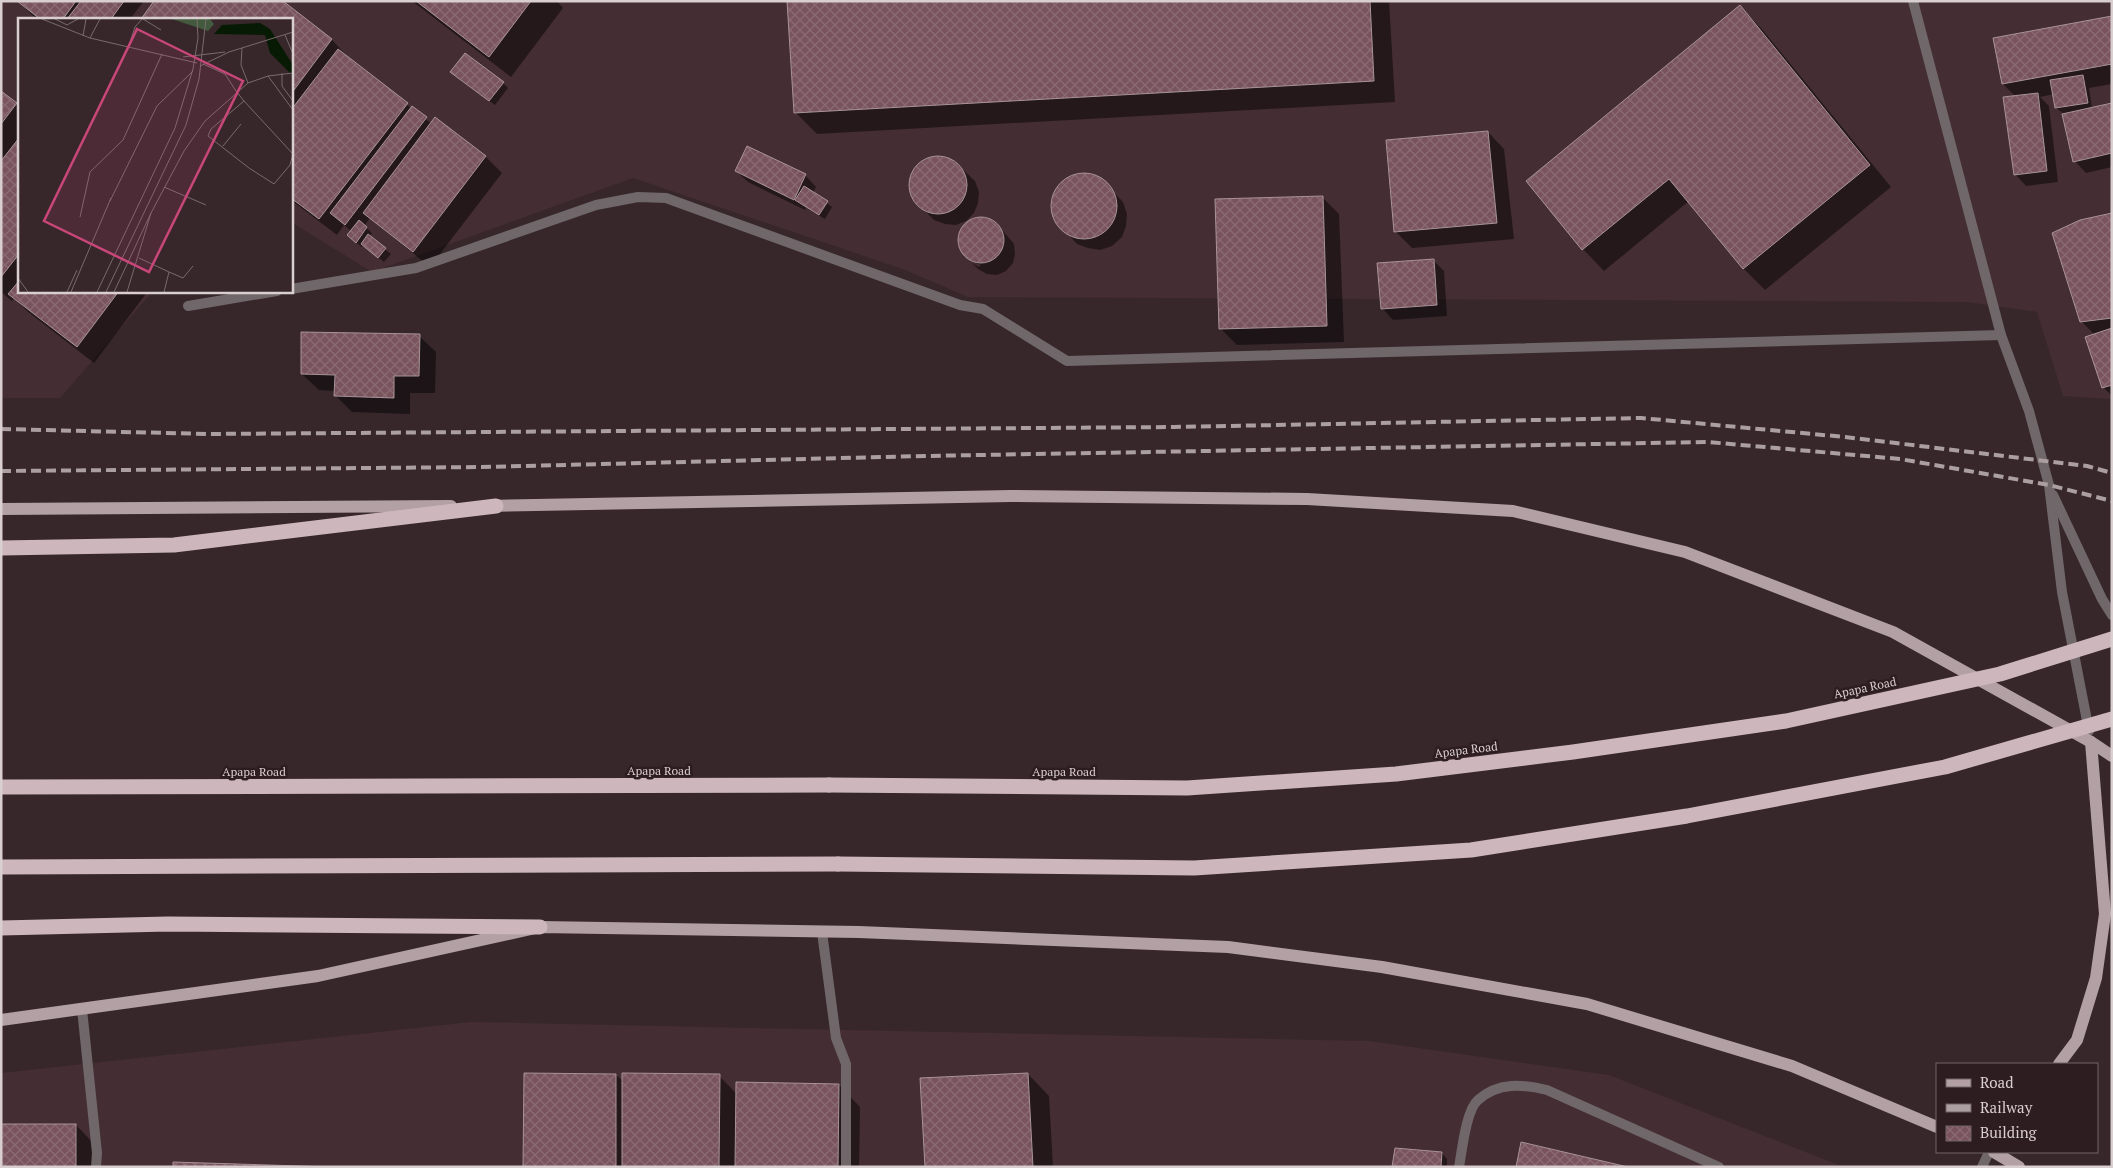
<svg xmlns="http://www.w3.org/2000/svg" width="2113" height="1168" font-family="'PT Serif',serif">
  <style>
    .built { fill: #442d33 }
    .shadow { fill: #0007 }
    .building { fill: url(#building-cross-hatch); stroke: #a89398 }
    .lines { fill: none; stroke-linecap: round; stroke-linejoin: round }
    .lane { stroke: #6f6769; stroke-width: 10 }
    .street { stroke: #6f6769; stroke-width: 10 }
    .primary { stroke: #b2a0a4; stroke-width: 12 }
    .highway { stroke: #cdb7bc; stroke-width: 15 }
    .rail { stroke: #ab9fa1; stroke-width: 4; stroke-dasharray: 10 5; stroke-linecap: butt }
    .highway-bridge { stroke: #cdb7bc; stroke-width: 15 }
    .labels { text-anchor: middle; stroke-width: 5; stroke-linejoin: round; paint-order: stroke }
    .street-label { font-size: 12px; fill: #d9ced0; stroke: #2d1d21 }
    .inset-road { fill: none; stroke: #786a6d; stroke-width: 1 }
    .view { fill: #c84678; fill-opacity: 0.15; stroke: #c84678; stroke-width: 2.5 }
    .inset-edge { fill: none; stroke: #d9ced0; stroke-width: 2.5 }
  </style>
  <defs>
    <pattern id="building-cross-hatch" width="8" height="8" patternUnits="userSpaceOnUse" patternTransform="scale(1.25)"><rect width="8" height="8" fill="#79545d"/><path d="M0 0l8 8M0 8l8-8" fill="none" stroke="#8b6b73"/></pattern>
  </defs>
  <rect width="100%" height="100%" fill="#37272b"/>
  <g class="built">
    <path d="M1 1H2112V399L2063 396 2037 312 1966 302 968 297 903 269 633 178 372 272 291 222V19H19V291H153L60 398H1Z"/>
    <path d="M471 1022 1369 1041 1609 1075 1844 1167H1V1073Z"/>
  </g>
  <g class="shadow">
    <path d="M18 1H144L130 19H36Z"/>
    <path d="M281 1 332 40 353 62 411 108 432 124 485 156 502 173 430 267 370 218 364 226 372 233 369 237 391 254 384 262 363 245 362 247 354 241 351 231 344 225 337 235 291 200V19Z"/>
    <path d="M412 1H557L563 8 511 77Z"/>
    <path d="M788 1H1389L1395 102 817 134 795 112Z"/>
    <path d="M1740 7 1761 28 1891 187 1765 290 1744 269 1689 201 1604 271 1583 249 1528 181Z"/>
    <path d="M2112 18V84L2089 88 2092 108 2112 104V167L2086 173 2075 161 2063 113 2056 108 2054 94 2040 97 2049 106 2058 182 2026 186 2015 174 2016 97 2003 84Z"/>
    <path d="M457 77 503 83 508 88 495 105Z"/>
    <path d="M1 93 19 107V291H148L94 363 27 311 14 298 12 301 1 292Z"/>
    <path d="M1488 132 1504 149 1514 239 1412 248 1396 232Z"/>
    <path d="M934 156 945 157 955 162 975 181 979 192 978 203 974 213 966 221 956 225 945 224 934 220 914 200 911 190V178L915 168 923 160Z"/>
    <path d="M736 171 805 175 816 187 813 193 832 207 825 219 806 208 805 210 748 182Z"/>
    <path d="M1080 175H1092L1103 181 1123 202 1127 214 1126 226 1122 237 1112 246 1100 250 1088 248 1077 244 1057 222 1052 210 1053 198 1058 187 1068 178Z"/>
    <path d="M1323 198 1339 214 1344 342 1237 345 1220 328Z"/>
    <path d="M2112 214V396L2103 387 2095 335 2082 322 2054 233Z"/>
    <path d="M978 218H988L997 224 1014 244 1015 254 1013 263 1006 271 997 275 987 274 978 269 972 263 979 267 981 265 970 261 960 248 959 239 962 229 968 222Z"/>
    <path d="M1433 260 1444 271 1447 316 1393 320 1382 308Z"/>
    <path d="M419 336 436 352 435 393H410V414L352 412 336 396V391L319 390 302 374Z"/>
    <path d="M1028 1074 1049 1096 1053 1167H926Z"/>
    <path d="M616 1075 624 1082 719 1076 737 1094 839 1085 860 1107 859 1167H525Z"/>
    <path d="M76 1125 97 1147V1167H1Z"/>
    <path d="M1396 1150 1442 1153 1447 1159V1167H1393Z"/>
  </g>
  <g class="building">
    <path d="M17 1H76L63 19H40Z"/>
    <path d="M81 1H124L111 19H67Z"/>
    <path d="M154 1H283L332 39 291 94V19H141Z"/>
    <path d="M416 1H531L489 57Z"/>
    <path d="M787 1H1370L1374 81 794 113Z"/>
    <path d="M1740 5 1870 165 1743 269 1669 179 1582 250 1526 181Z"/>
    <path d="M2112 16V64L2002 84 1993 38Z"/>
    <path d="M338 49 408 103 319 219 291 198V110Z"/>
    <path d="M465 53 504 82 489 101 450 72Z"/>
    <path d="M2083 75 2088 103 2055 108 2050 80Z"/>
    <path d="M1 91 17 103 1 124Z"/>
    <path d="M2038 93 2047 171 2014 175 2003 97Z"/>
    <path d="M2112 103V153L2073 162 2062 114Z"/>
    <path d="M412 106 427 117 345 225 330 213Z"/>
    <path d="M435 117 486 156 413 252 363 213Z"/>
    <path d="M1488 131 1497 223 1394 232 1386 140Z"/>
    <path d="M19 138V254L1 277V161Z"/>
    <path d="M747 146 806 174 794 200 735 171Z"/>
    <circle cx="938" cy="185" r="29"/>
    <circle cx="1084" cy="206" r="33"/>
    <path d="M804 186 828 201 819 215 795 200Z"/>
    <path d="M1323 196 1327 326 1219 329 1215 199Z"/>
    <path d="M2112 213V318L2080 322 2052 233 2080 220Z"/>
    <circle cx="981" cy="240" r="23"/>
    <path d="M359 220 367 227 356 243 347 235Z"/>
    <path d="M368 234 386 248 378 258 361 244Z"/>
    <path d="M1434 259 1437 305 1381 309 1377 263Z"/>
    <path d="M19 281V291H119L77 347 8 294Z"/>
    <path d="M2112 328V385L2102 388 2085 337Z"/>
    <path d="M301 332 420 334 419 376H394V398L334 396 335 375 301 374Z"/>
    <path d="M524 1073 616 1074V1167H523Z"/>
    <path d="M622 1073 720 1074 719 1167H622Z"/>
    <path d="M1028 1073 1033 1167H925L920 1078Z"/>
    <path d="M736 1082 839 1084 838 1167H735Z"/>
    <rect x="1" y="1124" width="75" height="43"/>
    <path d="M1521 1142 1628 1167H1516Z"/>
    <path d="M1395 1148 1442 1152 1441 1167H1392Z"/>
    <path d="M173 1162 332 1167H173Z"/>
  </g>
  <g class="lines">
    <g class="lane">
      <path d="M291 289 416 268 596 205 638 197 666 198 960 305 983 309 1067 361 2001 335"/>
      <path d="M188 306 277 291"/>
      <path d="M822 932 836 1038 846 1064V1167"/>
      <path d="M82 1009 97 1153 96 1167"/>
      <path d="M1459 1167C1462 1151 1466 1110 1478 1100 1498 1082 1523 1084 1547 1090L1719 1167"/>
      <path d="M1982 1167 1989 1152"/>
    </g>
    <g class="street">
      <path d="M1913 1 2001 335 2029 411 2049 485 2062 592 2089 731"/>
      <path d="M2053 495 2102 599 2112 615"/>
    </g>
    <g class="primary">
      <path d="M486 506 1011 496 1307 499 1513 511 1685 552 1893 632 2091 742 2112 756"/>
      <path d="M1 509 451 506"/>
      <path d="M1 1020 318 976 540 927 859 932 1228 947 1382 967 1587 1004 1792 1066 1937 1127"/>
      <path d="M2059 1064 2077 1040 2096 978 2105 914 2091 742"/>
      <path d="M1994 1152 2019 1167"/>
    </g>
    <g class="highway">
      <path d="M1 548 174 545 496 506"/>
      <path d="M1 787 829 785"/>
      <path d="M1 867 838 864"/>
      <path d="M1 928 168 924 540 927"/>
    </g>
    <g class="rail">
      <path d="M1 429 208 434 1174 427 1641 418 1845 437 2087 466 2112 473"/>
      <path d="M1 471 481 467 924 456 1708 442 1900 459 2049 485 2112 501"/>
    </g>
    <g class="highway-bridge">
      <path d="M829 785 1187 788 1396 774 1573 752 1786 721 2000 674 2112 639"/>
      <path d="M838 864 1194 868 1471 850 1687 816 1945 767 2112 719"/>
    </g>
  </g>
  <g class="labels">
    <g class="street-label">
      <text transform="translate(1865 688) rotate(-12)" y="4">Apapa Road</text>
      <text transform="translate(1466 750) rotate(-7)" y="4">Apapa Road</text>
      <text x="659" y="775">Apapa Road</text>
      <text x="254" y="776">Apapa Road</text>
      <text x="1064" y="776">Apapa Road</text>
    </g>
  </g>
  <g transform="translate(18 18)">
    <rect width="275" height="275" fill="#37272b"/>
    <path d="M154 1H192L196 6 190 13Z" fill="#445a3f"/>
    <path d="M242 5 252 11 275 47V58L252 35 247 17 196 16 204 7Z" fill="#071a04"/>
    <path class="inset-road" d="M24 1 72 20 179 45M37 1 49 7 60 1M125 1 143 12M267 17 275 36M65 18 68 1M72 20 82 1M110 30 117 9 124 1M224 30 223 47 230 65M165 39 207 34M185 46 207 56 218 73M182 48 211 34 275 14M264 55V68L275 83M250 58 275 92M218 73 226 83 193 111 190 118 231 150 256 166 272 147 275 136 226 83M205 128 223 106M146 169 188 187M92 183 139 88 175 53M62 199 72 154 105 122 144 36M121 240 151 254 146 274M151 254 165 260 175 248M0 260 10 274M49 274 59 252M53 274 93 180M79 274 157 110 175 51 180 20 179 1M88 274 168 107 181 61 188 1M96 274 133 195M109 274 133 195 166 133 187 103 230 65 250 58 275 55"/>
    <path class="view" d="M119 11 225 63 131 254 26 203Z"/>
    <rect width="275" height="275" class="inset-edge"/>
  </g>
  <rect width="2113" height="1168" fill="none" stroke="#d9ced0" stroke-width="5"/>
  <rect x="1936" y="1063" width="162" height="90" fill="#2d1d21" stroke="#726467"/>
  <rect x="1946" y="1079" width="25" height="8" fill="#b2a0a4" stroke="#726467"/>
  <text x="1980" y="1088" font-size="15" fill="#d9ced0">Road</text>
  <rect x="1946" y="1104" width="25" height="8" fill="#ab9fa1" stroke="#726467"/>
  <text x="1980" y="1113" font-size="15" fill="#d9ced0">Railway</text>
  <rect x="1946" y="1126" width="25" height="15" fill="url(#building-cross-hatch)" stroke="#726467"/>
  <text x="1980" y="1138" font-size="15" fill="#d9ced0">Building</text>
</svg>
